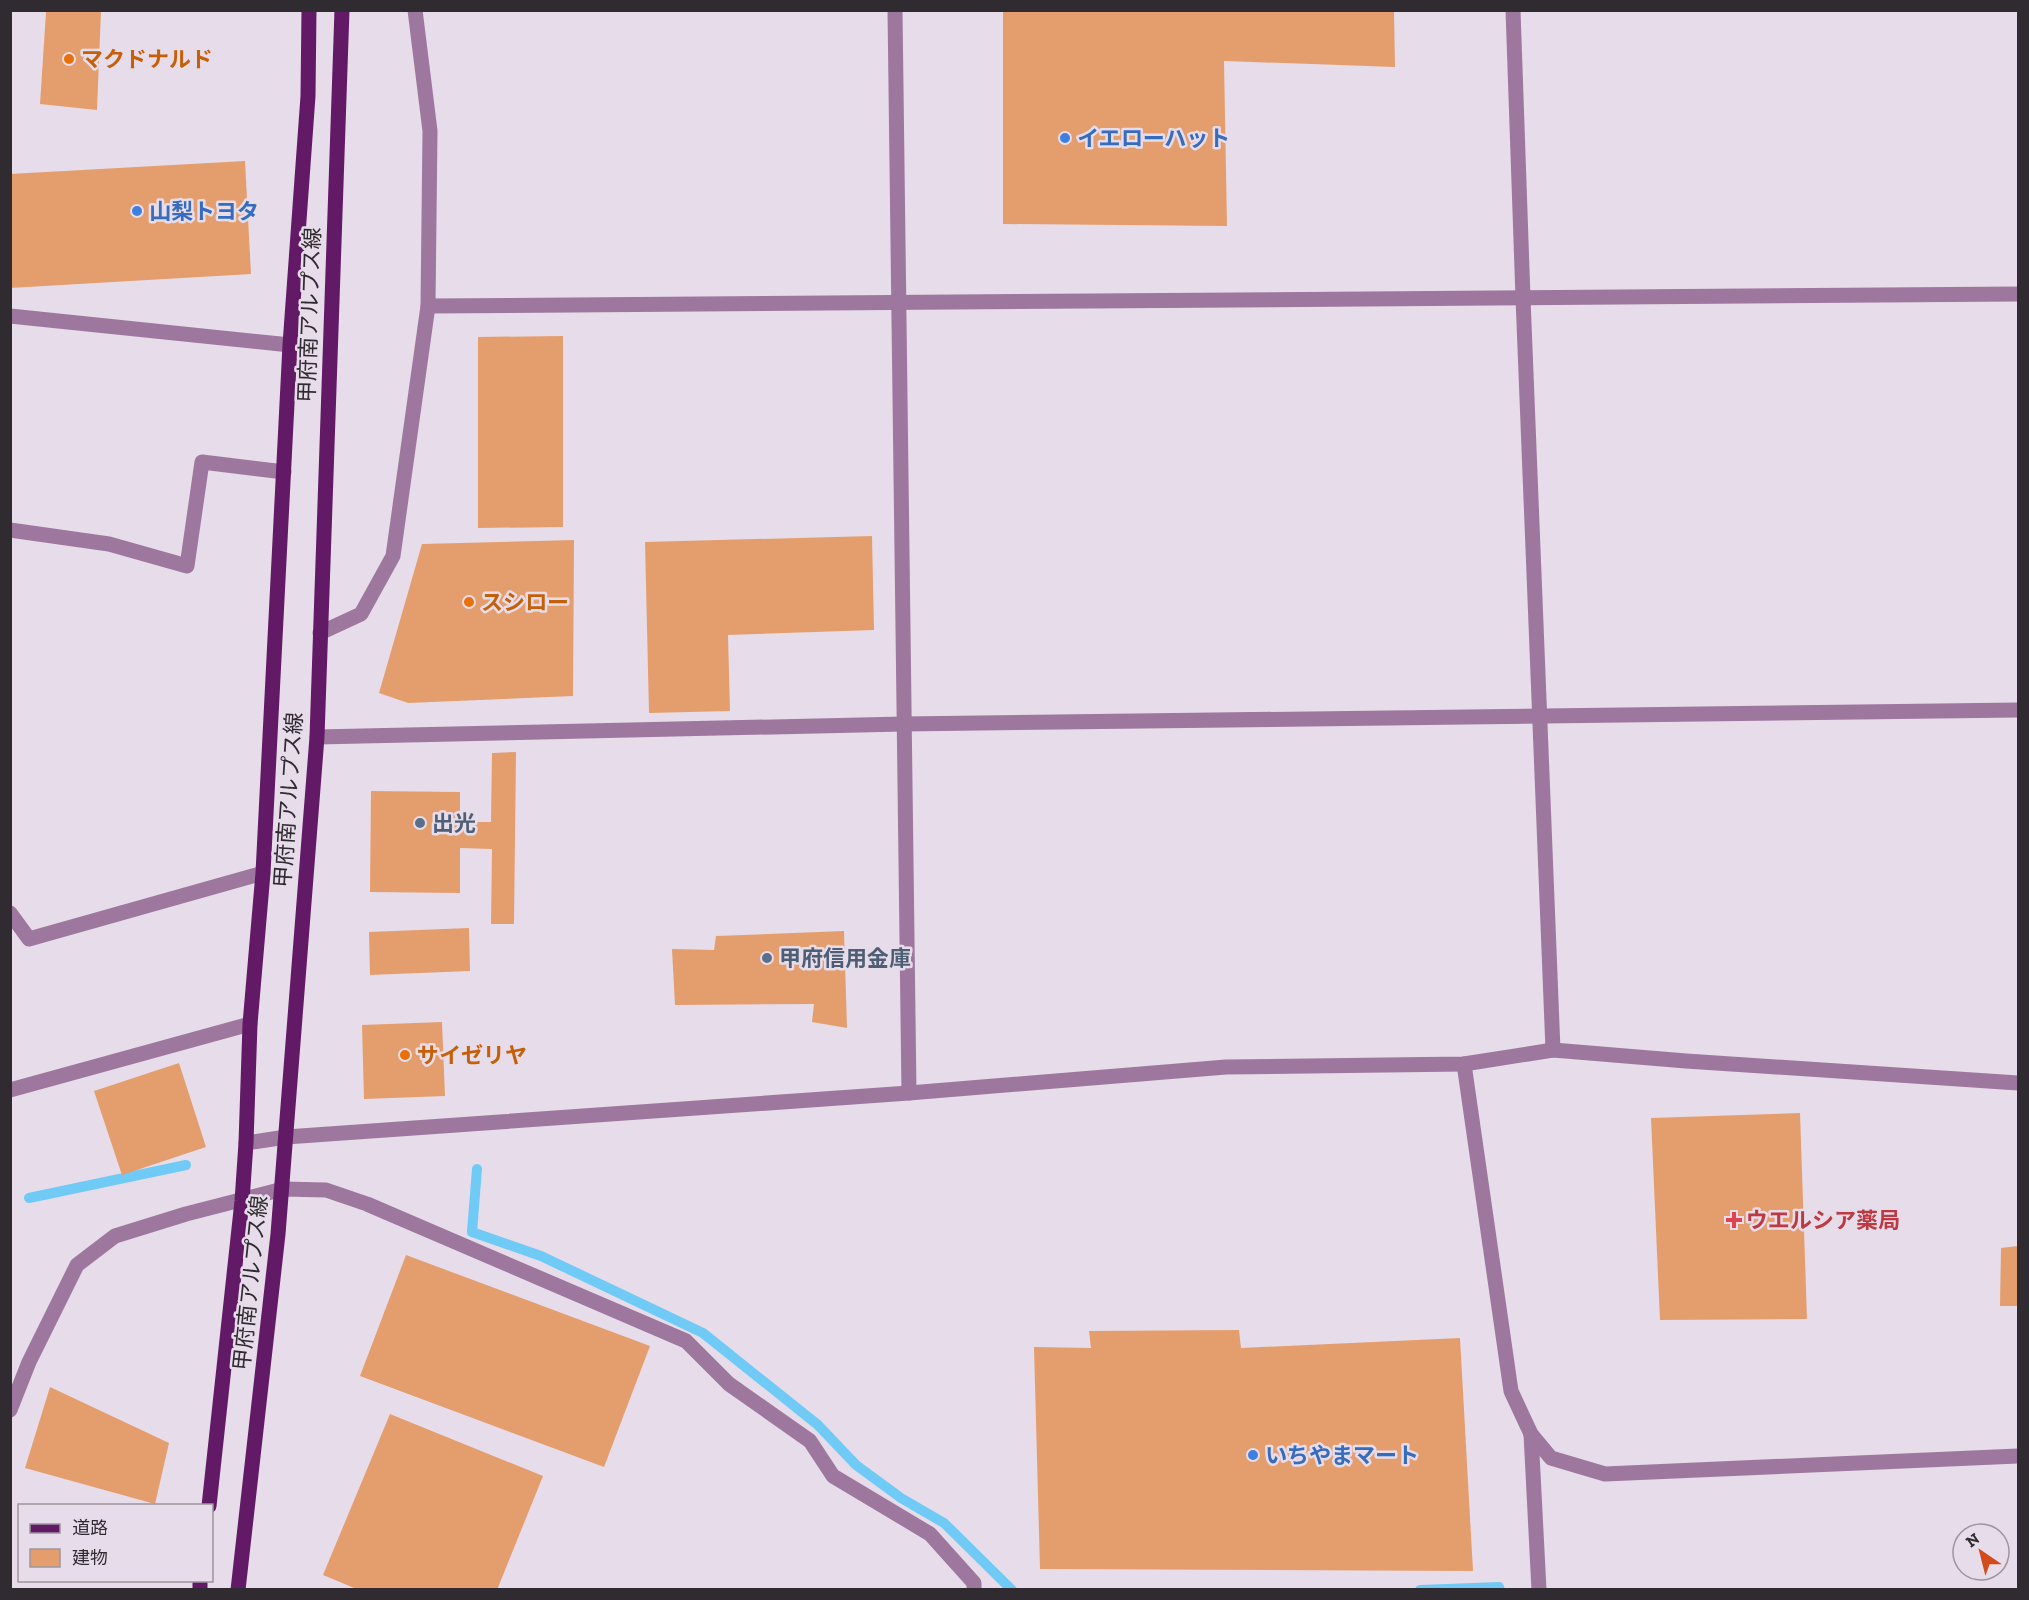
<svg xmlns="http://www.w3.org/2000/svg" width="2029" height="1600" font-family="'Zilla Slab','Noto Sans JP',serif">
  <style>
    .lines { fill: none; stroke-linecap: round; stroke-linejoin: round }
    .stream { stroke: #6fcbf5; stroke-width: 10 }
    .building { fill: #e49e6d }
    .minor { stroke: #9e779f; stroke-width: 15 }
    .major { stroke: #621966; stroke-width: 15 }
    .food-dot { fill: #e8710a; stroke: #e7dce9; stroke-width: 2 }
    .shop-dot { fill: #3f7fe0; stroke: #e7dce9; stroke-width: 2 }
    .service-dot { fill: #5c6f8a; stroke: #e7dce9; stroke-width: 2 }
    .health-dot { fill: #e0444e; stroke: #e7dce9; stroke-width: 2 }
    .labels { text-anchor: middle; stroke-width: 5; stroke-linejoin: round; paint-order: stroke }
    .food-label { font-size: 22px; font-weight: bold; fill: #c56008; stroke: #e7dce9; text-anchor: start }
    .shop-label { font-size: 22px; font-weight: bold; fill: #366cbe; stroke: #e7dce9; text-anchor: start }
    .street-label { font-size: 22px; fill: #302b31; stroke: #e7dce9 }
    .service-label { font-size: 22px; font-weight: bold; fill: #4e5e75; stroke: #e7dce9; text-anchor: start }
    .health-label { font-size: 22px; font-weight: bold; fill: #be3a42; stroke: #e7dce9; text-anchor: start }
  </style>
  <rect width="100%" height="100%" fill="#e7dce9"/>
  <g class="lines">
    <g class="stream">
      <path d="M477 1169 472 1232 541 1256 703 1333 818 1425 856 1465 901 1498 944 1523 1012 1590"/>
      <path d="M29 1198 186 1165"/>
      <path d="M1420 1590 1499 1587 1500 1590"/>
    </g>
  </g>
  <g class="building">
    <path d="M1003 10H1394L1395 67 1224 61 1227 226 1003 224Z"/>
    <path d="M101 11 97 110 40 104 46 12Z"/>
    <path d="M245 161 251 274 10 288V174Z"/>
    <path d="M563 336V527L478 528V337Z"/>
    <path d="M872 536 874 630 728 635 730 711 649 713 645 542Z"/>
    <path d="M574 540 573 696 408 703 379 693 422 544Z"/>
    <path d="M516 752 514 924H491L492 849 460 848V893L370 892 371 791 460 792V822H491L492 753Z"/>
    <path d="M469 928 470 971 370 975 369 932Z"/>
    <path d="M844 931 847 1028 812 1022 814 1004 675 1005 672 949 714 950 716 936Z"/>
    <path d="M442 1022 445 1096 364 1099 362 1025Z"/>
    <path d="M179 1063 206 1147 122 1175 94 1091Z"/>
    <path d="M1800 1113 1807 1319 1660 1320 1651 1118Z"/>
    <path d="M2018 1246V1306H2000L2001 1248Z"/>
    <path d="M406 1255 650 1346 604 1467 360 1376Z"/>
    <path d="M1239 1330 1241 1348 1460 1338 1473 1571 1040 1569 1034 1347 1091 1348 1089 1331Z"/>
    <path d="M50 1387 169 1443 155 1504 25 1468Z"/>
    <path d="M390 1414 543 1476 497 1590H359L323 1575Z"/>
  </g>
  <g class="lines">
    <g class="minor">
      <path d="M895 10 909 1093"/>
      <path d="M1513 10 1523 298 1553 1050"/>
      <path d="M428 306 2018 294"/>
      <path d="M10 316 290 345"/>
      <path d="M10 530 109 544 187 566 202 462 284 472"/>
      <path d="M320 633 361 614 393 556 428 306 430 131 415 10"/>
      <path d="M317 737 904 724 2018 710"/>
      <path d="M10 913 29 939 263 873"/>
      <path d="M1464 1064 1511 1391 1531 1434 1551 1458 1605 1474 2018 1456"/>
      <path d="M10 1090 250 1024"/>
      <path d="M246 1143 286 1137 909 1093 1226 1067 1464 1064 1553 1050 1686 1061 2018 1083"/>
      <path d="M10 1410 29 1362 77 1265 115 1236 186 1214 283 1189 326 1190 367 1204 686 1341 729 1384 810 1441 833 1476 930 1534 974 1583V1590"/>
      <path d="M1531 1434 1539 1590"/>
    </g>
    <g class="major">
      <path d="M209 1506 242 1201 246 1143 250 1024 263 873 290 345 308 96 309 10"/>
      <path d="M200 1590V1580"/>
      <path d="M238 1590 278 1234 317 737 342 10"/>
    </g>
  </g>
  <g class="food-dot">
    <circle cx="69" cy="59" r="6"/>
    <circle cx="469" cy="602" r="6"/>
    <circle cx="405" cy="1055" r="6"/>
  </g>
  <g class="shop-dot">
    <circle cx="1065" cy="138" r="6"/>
    <circle cx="137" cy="211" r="6"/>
    <circle cx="1253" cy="1455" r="6"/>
  </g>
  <g class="service-dot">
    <circle cx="420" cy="823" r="6"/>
    <circle cx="767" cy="958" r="6"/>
  </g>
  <path class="health-dot" d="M1731 1211h6v6h6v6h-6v6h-6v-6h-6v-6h6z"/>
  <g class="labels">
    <g class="food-label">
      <text x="81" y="67">マクドナルド</text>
      <text x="481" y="610">スシロー</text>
      <text x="417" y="1063">サイゼリヤ</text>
    </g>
    <g class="shop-label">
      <text x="1077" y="146">イエローハット</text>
      <text x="149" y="219">山梨トヨタ</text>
      <text x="1265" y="1463">いちやまマート</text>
    </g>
    <g class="street-label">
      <text transform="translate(309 315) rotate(-88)" y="8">甲府南アルプス線</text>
      <text transform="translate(288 800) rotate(-86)" y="8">甲府南アルプス線</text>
      <text transform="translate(250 1283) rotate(-84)" y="8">甲府南アルプス線</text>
    </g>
    <g class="service-label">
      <text x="432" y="831">出光</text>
      <text x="779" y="966">甲府信用金庫</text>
    </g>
    <g class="health-label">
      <text x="1746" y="1228">ウエルシア薬局</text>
    </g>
  </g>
  <rect width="2029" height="1600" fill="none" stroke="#302b31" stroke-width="24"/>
  <rect x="18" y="1504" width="195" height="78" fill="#e7dce9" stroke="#9e959f" stroke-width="1.5"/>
  <rect x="30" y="1524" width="30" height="9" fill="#621966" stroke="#9e959f" stroke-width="1.5"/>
  <text x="72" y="1534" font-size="18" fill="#302b31">道路</text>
  <rect x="30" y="1549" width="30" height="18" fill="#e49e6d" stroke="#9e959f" stroke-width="1.5"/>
  <text x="72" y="1564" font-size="18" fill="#302b31">建物</text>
  <g transform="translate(1981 1552) rotate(325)"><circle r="28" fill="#e7dce9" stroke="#9e959f" stroke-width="1.5"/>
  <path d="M0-4.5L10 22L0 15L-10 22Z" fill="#d24b1b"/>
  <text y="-9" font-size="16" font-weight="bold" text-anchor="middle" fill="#302b31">N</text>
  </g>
</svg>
